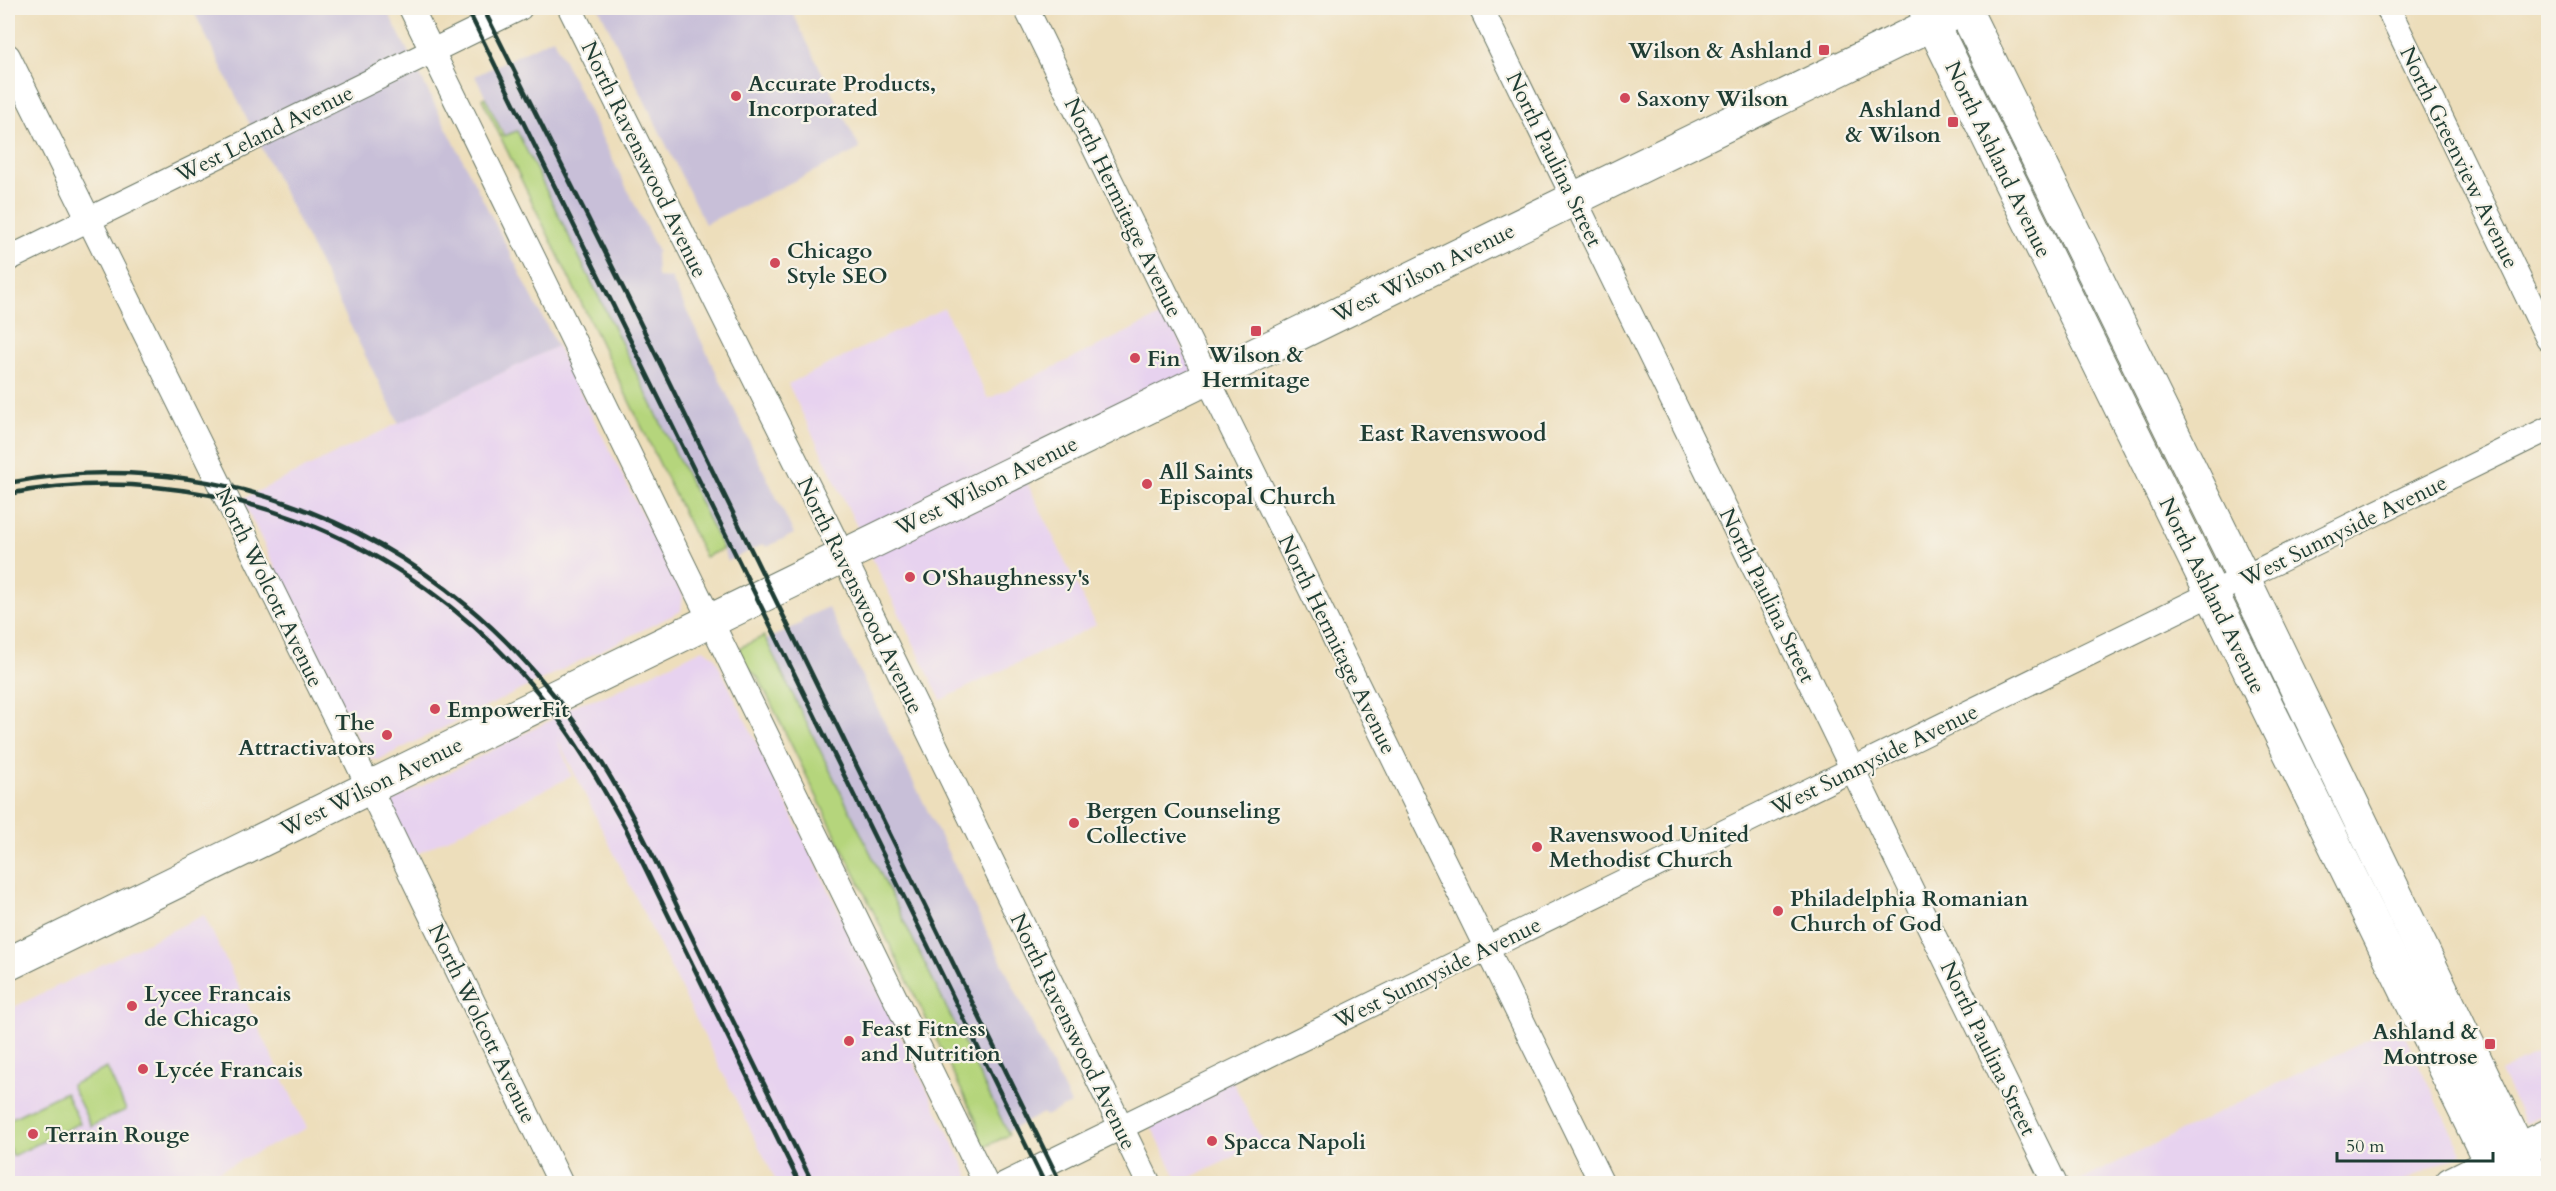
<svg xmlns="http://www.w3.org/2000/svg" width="2556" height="1191" font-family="Cardo,serif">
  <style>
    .built { fill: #e7d2ef }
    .industrial { fill: #c8bfd8 }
    .green { fill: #b5d57c; stroke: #6a8958; stroke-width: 1.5 }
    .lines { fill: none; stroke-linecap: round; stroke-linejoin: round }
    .street-casing { stroke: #677563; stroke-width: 26 }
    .secondary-casing { stroke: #677563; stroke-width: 35 }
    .street { stroke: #fff; stroke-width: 24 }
    .secondary { stroke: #fff; stroke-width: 33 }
    .rail { stroke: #1f3d34; stroke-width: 4.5 }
    .poi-dot { fill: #d1495b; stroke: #f7f3e8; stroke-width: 2 }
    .labels { text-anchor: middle; stroke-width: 4.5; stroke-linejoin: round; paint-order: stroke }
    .poi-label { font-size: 22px; font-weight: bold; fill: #1f3d34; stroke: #f7f3e8; text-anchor: start }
    .street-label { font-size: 22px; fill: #1f3d34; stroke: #f7f3e8 }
    .neighbourhood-label { font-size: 24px; font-weight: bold; fill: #1f3d34; stroke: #f7f3e8 }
  </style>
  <rect width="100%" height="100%" fill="#f7f3e8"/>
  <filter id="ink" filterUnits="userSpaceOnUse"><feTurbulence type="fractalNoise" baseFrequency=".0167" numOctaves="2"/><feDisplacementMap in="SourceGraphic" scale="12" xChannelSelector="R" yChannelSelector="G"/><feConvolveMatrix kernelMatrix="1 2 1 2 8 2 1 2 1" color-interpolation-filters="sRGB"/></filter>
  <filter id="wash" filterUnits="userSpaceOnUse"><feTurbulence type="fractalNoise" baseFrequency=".008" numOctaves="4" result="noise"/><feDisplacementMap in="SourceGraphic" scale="24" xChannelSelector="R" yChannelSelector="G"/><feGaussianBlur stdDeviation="1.35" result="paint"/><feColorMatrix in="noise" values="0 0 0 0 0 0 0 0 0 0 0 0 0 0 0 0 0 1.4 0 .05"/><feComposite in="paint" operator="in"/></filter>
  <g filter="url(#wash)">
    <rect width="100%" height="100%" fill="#eddebb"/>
    <g class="built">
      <path d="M944 308 988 399 1166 313 1198 379 1019 466 1096 625 941 700 788 384Z"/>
      <path d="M557 346 683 595 681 611 386 756 378 760 369 758 365 753 242 499Z"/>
      <path d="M703 649 714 656 963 1163 968 1174 966 1181 963 1184 777 1183 556 736 572 776 411 857 385 805 549 721 576 704 607 695Z"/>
      <path d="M204 915 307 1128 210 1175 214 1183 8 1184V1010Z"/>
      <path d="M2399 1024 2462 1153 2401 1183H2075Z"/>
      <path d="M2548 1049V1113L2525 1124 2500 1072Z"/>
      <path d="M1231 1078 1263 1143 1179 1183 1147 1118Z"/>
    </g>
    <g class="industrial">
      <path d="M192 8H386L557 346 399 423Z"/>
      <path d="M599 8H790L860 149 705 224Z"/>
      <path d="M553 38 658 252 656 253 657 277 671 278 794 534 766 547 764 544 728 561 517 131 505 136 475 76Z"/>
      <path d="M828 607 1071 1104 1045 1116 1043 1113 1007 1132 766 640 802 623 801 620Z"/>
    </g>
    <g class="green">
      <path d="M485 97 504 136 517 131 723 549 705 557 482 99Z"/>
      <path d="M764 636 1009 1135 981 1149 976 1120 759 679 733 651Z"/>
      <path d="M107 1068 126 1110 91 1126 71 1085Z"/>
      <path d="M65 1092 80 1123 13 1156 8 1145V1120Z"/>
    </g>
  </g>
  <g filter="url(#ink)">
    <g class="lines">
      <defs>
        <g id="street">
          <path d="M411 8 986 1184"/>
          <path d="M570 8 843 556 1149 1184"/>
          <path d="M1026 8 1602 1184"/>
          <path d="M1481 8 2055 1184"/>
          <path d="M2388 8 2548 339"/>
          <path d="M8 56 351 750 561 1184"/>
          <path d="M8 259 520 8"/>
          <path d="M1005 1184 2548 429"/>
        </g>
        <g id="secondary">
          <path d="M1925 8 2501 1184"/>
          <path d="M1964 8 2228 546 2535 1184"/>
          <path d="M8 964 1965 8"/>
          <path d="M2451 1184 2548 1136"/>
        </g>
      </defs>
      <use href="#street" class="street-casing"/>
      <use href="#secondary" class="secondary-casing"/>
      <use href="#street" class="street"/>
      <use href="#secondary" class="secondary"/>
      <g class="rail">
        <path d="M467 8 1045 1184"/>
        <path d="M483 8 628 298 1061 1184"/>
        <path d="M8 483C101 465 196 472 286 503 421 549 527 643 602 763 636 818 663 877 691 935 732 1018 773 1101 813 1184"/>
        <path d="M8 494C206 456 406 536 535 689 571 731 599 781 626 829L800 1184"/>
      </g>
    </g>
  </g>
  <g class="poi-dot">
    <rect x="1818" y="44" width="12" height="12" rx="3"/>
    <circle cx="736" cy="96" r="6"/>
    <circle cx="1625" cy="98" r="6"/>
    <rect x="1947" y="116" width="12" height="12" rx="3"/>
    <circle cx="775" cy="263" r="6"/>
    <rect x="1250" y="325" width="12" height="12" rx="3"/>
    <circle cx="1135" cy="358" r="6"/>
    <circle cx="1147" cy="484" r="6"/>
    <circle cx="910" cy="577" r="6"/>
    <circle cx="435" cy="709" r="6"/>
    <circle cx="387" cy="735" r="6"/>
    <circle cx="1074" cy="823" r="6"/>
    <circle cx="1537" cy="847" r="6"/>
    <circle cx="1778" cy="911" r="6"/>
    <circle cx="132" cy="1006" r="6"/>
    <circle cx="849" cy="1041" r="6"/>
    <rect x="2484" y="1038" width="12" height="12" rx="3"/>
    <circle cx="143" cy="1069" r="6"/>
    <circle cx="33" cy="1134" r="6"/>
    <circle cx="1212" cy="1141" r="6"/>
  </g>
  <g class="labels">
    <g class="poi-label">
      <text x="1812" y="58" text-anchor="end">Wilson &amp; Ashland</text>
      <text x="748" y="91">Accurate Products,<tspan x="748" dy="25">Incorporated</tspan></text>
      <text x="1637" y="106">Saxony Wilson</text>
      <text x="1941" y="117" text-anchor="end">Ashland<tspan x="1941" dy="25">&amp; Wilson</tspan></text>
      <text x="787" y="258">Chicago<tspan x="787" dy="25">Style SEO</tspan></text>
      <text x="1256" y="362" text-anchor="middle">Wilson &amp;<tspan x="1256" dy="25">Hermitage</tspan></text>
      <text x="1147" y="366">Fin</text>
      <text x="1159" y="479">All Saints<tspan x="1159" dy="25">Episcopal Church</tspan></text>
      <text x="922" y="585">O'Shaughnessy's</text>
      <text x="447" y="717">EmpowerFit</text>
      <text x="375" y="730" text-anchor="end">The<tspan x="375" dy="25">Attractivators</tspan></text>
      <text x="1086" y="818">Bergen Counseling<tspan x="1086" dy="25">Collective</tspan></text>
      <text x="1549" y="842">Ravenswood United<tspan x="1549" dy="25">Methodist Church</tspan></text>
      <text x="1790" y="906">Philadelphia Romanian<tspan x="1790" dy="25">Church of God</tspan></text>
      <text x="144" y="1001">Lycee Francais<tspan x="144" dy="25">de Chicago</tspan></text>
      <text x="861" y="1036">Feast Fitness<tspan x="861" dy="25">and Nutrition</tspan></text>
      <text x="2478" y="1039" text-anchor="end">Ashland &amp;<tspan x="2478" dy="25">Montrose</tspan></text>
      <text x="155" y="1077">Lycée Francais</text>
      <text x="45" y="1142">Terrain Rouge</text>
      <text x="1224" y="1149">Spacca Napoli</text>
    </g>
    <g class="street-label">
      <text transform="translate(264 133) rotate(-26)" y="8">West Leland Avenue</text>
      <text transform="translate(2460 157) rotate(64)" y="8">North Greenview Avenue</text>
      <text transform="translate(645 159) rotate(64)" y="8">North Ravenswood Avenue</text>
      <text transform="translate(1555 159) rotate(64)" y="8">North Paulina Street</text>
      <text transform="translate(1999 159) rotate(64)" y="8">North Ashland Avenue</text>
      <text transform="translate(1124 207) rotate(64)" y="8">North Hermitage Avenue</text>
      <text transform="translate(1423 272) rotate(-26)" y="8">West Wilson Avenue</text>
      <text transform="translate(986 485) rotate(-26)" y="8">West Wilson Avenue</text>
      <text transform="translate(2343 530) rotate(-26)" y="8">West Sunnyside Avenue</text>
      <text transform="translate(270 587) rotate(64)" y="8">North Wolcott Avenue</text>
      <text transform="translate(861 595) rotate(64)" y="8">North Ravenswood Avenue</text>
      <text transform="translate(1768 595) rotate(64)" y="8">North Paulina Street</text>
      <text transform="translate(2213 595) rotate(64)" y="8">North Ashland Avenue</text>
      <text transform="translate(1338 644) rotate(64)" y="8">North Hermitage Avenue</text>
      <text transform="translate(1874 759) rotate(-26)" y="8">West Sunnyside Avenue</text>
      <text transform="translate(371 786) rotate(-26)" y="8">West Wilson Avenue</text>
      <text transform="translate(1437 972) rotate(-26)" y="8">West Sunnyside Avenue</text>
      <text transform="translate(483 1023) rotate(64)" y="8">North Wolcott Avenue</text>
      <text transform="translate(1074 1031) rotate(64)" y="8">North Ravenswood Avenue</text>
      <text transform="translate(1989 1048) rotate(64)" y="8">North Paulina Street</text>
    </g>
    <g class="neighbourhood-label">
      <text x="1453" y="441">East Ravenswood</text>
    </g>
  </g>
  <rect width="2556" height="1191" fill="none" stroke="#f7f3e8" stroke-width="30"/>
  <path d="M2337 1152v9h156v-9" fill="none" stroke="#1f3d34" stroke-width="3"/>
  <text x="2346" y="1152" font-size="18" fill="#1f3d34" stroke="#f7f3e8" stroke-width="4.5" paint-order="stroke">50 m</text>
</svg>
